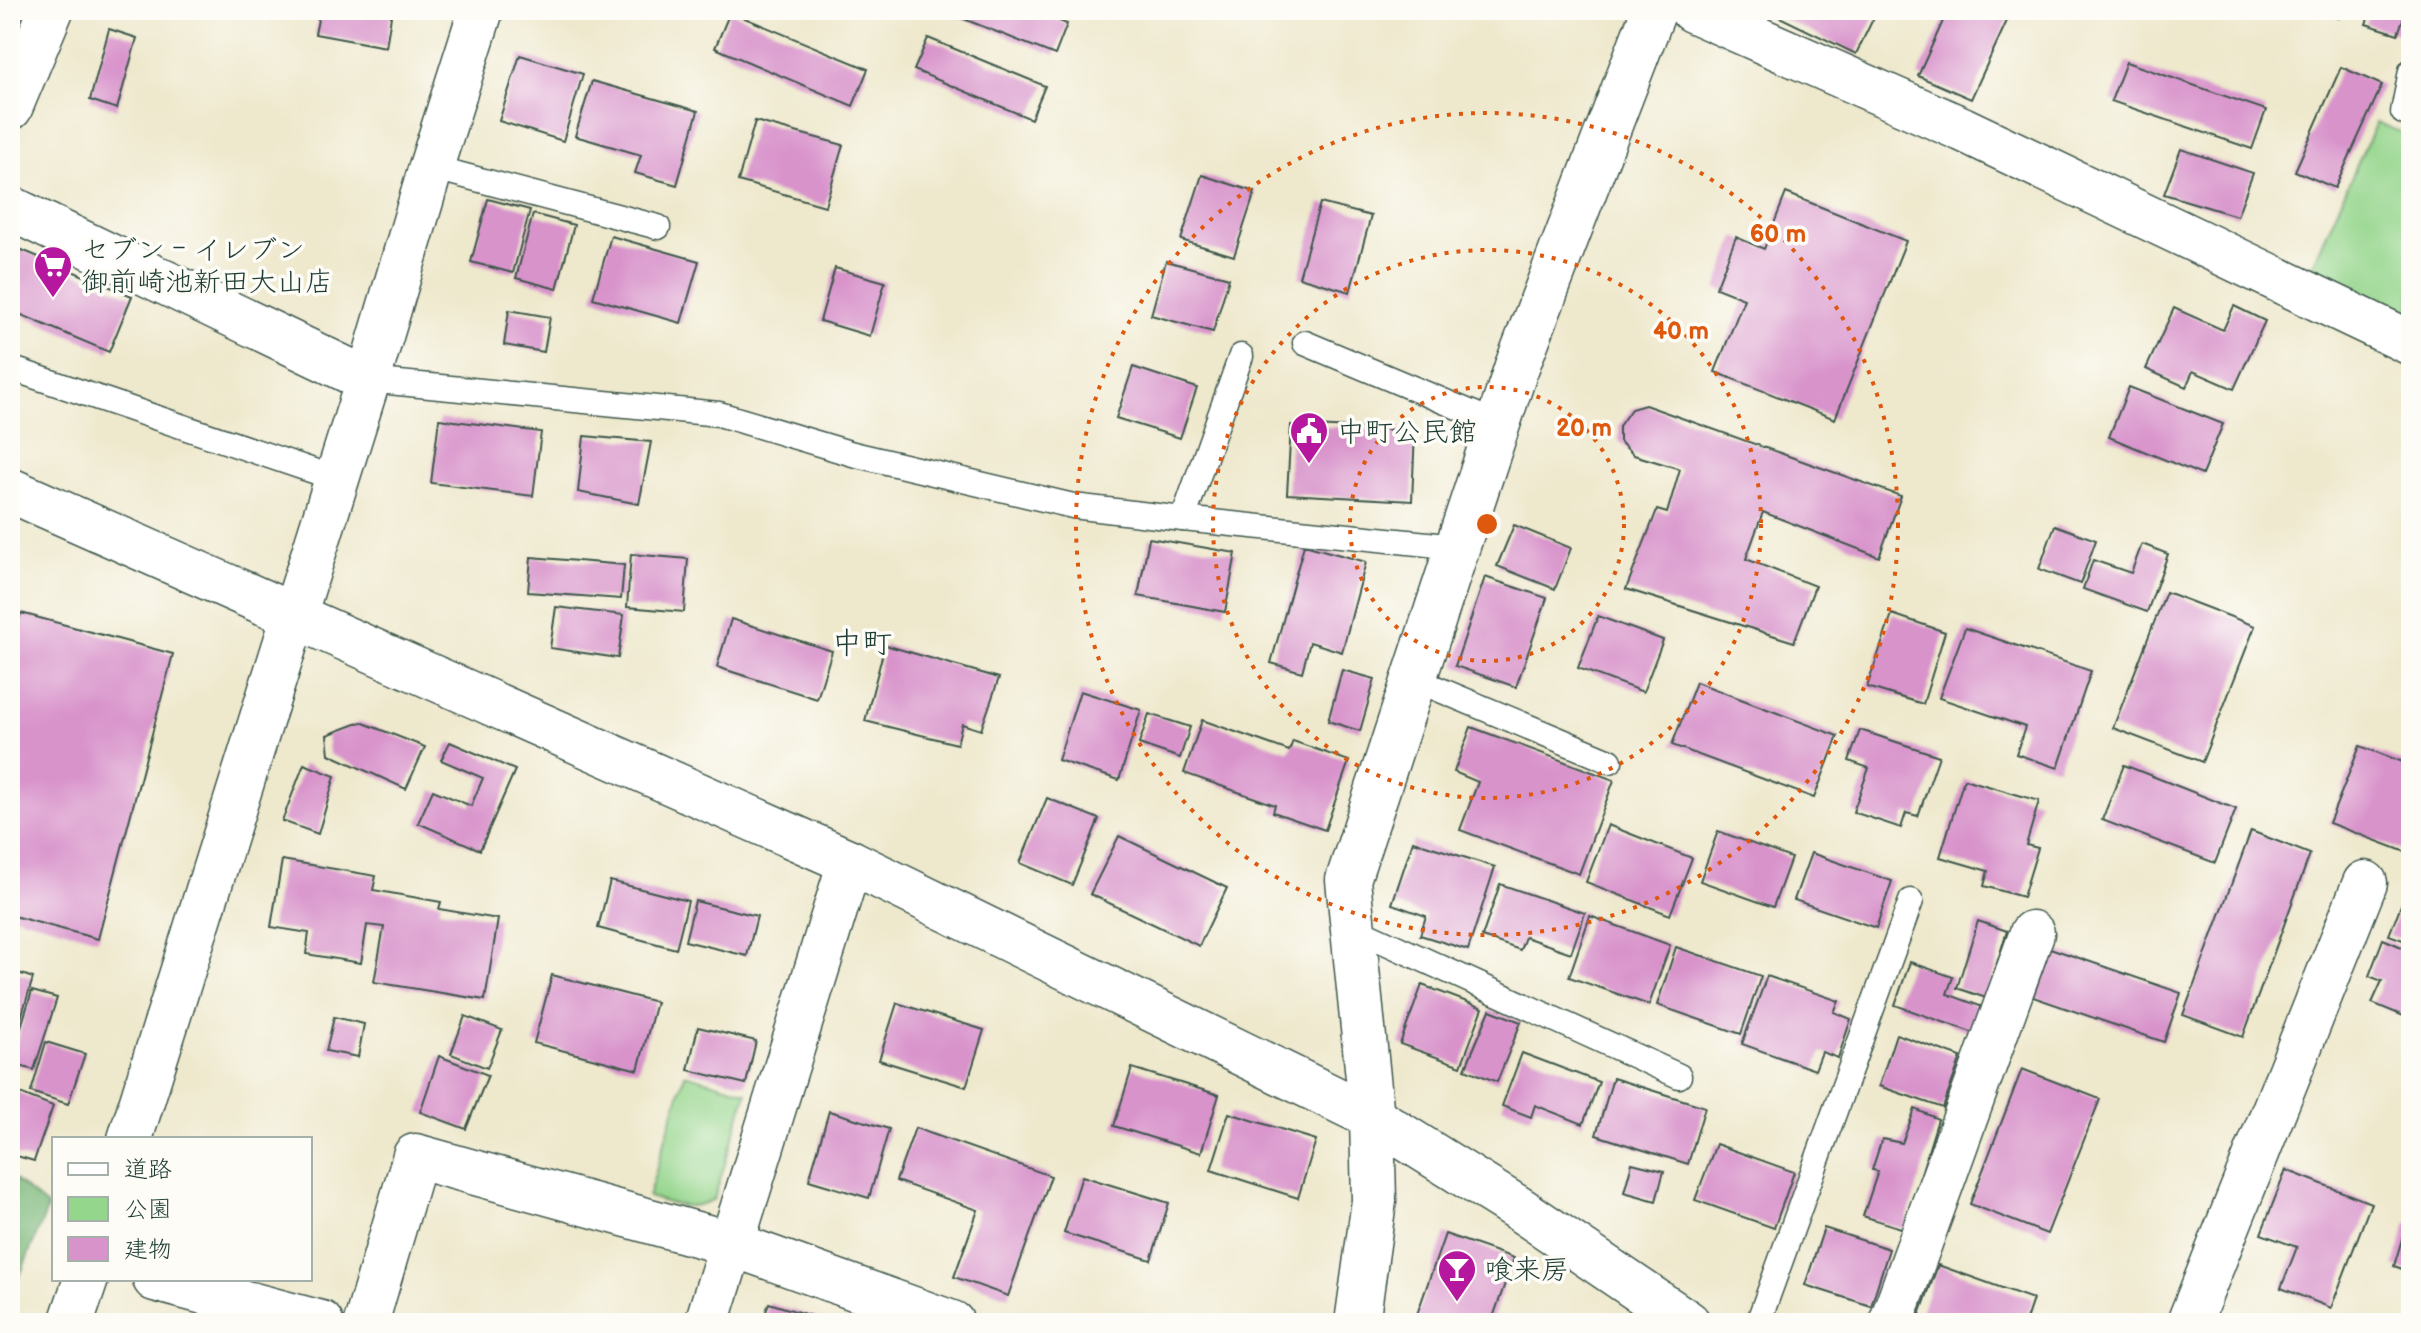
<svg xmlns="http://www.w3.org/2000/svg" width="2421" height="1333" font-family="'Balsamiq Sans','Klee One',sans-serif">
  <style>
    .green { fill: #95d68d; stroke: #5a8a60; stroke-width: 2 }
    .forest { fill: #78b778; stroke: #4c7a56; stroke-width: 2 }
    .building { fill: #d893cb }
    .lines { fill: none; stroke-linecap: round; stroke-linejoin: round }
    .lane-casing { stroke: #3e574b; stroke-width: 27 }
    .street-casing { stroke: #3e574b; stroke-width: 47 }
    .secondary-casing { stroke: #3e574b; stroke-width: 47 }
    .lane { stroke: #fff; stroke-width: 24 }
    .street { stroke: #fff; stroke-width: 44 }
    .secondary { stroke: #fff; stroke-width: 44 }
    .ring { fill: none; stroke: #de580e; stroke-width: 4; stroke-dasharray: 4 8 }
    .labels { text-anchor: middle; stroke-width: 7; stroke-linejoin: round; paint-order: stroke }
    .poi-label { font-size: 28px; fill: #1f3d34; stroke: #fdfcf7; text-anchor: start }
    .neighbourhood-label { font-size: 30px; fill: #1f3d34; stroke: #fdfcf7 }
    .centre { fill: #de580e; stroke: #fdfcf7; stroke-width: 4 }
    .ring-label { font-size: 24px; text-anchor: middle; font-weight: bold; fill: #de580e; stroke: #fdfcf7; stroke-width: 7; stroke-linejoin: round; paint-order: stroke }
  </style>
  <rect width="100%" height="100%" fill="#fdfcf7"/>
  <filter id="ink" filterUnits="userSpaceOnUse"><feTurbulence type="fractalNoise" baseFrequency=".0125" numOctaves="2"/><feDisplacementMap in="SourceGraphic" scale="16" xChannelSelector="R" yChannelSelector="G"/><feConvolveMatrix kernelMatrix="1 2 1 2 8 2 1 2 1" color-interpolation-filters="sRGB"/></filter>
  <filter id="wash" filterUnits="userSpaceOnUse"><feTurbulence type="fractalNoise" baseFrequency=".006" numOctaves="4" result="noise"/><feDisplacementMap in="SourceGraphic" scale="32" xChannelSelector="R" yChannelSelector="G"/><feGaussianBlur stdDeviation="1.8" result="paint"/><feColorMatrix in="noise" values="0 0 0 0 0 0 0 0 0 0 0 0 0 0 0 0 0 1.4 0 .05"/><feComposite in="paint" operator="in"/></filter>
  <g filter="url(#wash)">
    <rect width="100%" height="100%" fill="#eee8cc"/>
    <g class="green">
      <path d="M2376 122 2411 137V314L2311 269Z"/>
      <path d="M685 1074 747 1092 714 1199C690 1212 673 1204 648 1197Z"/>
    </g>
    <path class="forest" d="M10 1176 48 1207 10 1299Z"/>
    <g id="blocks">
      <g class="building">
        <path d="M10 10 28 11 10 64Z"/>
        <path d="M320 10H392L386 47 315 34Z"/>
        <path d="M941 10H1032L1067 24 1055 55Z"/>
        <path d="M1765 10H1865L1875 15 1856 54Z"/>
        <path d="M1948 10H2012L1971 99 1918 76Z"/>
        <path d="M2315 10H2342L2339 18Z"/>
        <path d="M2371 10H2406L2398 34 2366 24Z"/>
        <path d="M730 12 868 69 853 106 715 48Z"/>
        <path d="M109 29 137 38 117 109 90 100Z"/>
        <path d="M928 38 1045 86 1031 119 914 70Z"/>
        <path d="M520 55 583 74 563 141 499 121Z"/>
        <path d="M2126 62 2266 110 2252 149 2111 101Z"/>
        <path d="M2341 67 2382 85 2335 188 2295 171Z"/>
        <path d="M592 81 698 111 677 185 635 173 641 155 575 136Z"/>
        <path d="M755 121 843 145 825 206 738 181Z"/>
        <path d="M2181 149 2253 173 2237 216 2164 194Z"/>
        <path d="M1202 175 1255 192 1234 256 1181 240Z"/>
        <path d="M1786 193 1906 241 1835 419 1715 372 1744 299 1716 288 1736 237 1764 249Z"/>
        <path d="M488 199 530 210 513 273 471 262Z"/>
        <path d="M1320 203 1371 216 1350 292 1299 277Z"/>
        <path d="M533 214 574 225 557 289 516 278Z"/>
        <path d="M611 236 699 261 681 323 593 298Z"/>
        <path d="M10 245 132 296 109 352 10 310Z"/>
        <path d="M1166 261 1229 278 1213 332 1151 315Z"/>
        <path d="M835 268 885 282 870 336 820 321Z"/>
        <path d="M2234 306 2265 321 2234 389 2193 371 2186 387 2146 369 2174 308 2223 330Z"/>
        <path d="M509 310 550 317 544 352 504 345Z"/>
        <path d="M1133 367 1197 388 1180 438 1116 418Z"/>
        <path d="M2129 387 2223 424 2202 475 2109 437Z"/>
        <path d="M1645 405 1901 496 1879 557 1763 512 1746 559 1815 586 1794 642 1626 589 1657 510 1667 513 1680 469 1634 455 1619 441V426L1631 409Z"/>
        <path d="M439 419 541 432 533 496 431 483Z"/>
        <path d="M1291 425 1415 431 1412 501 1287 494Z"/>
        <path d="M584 436 651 442 639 504 578 492Z"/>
        <path d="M1514 525 1571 548 1555 589 1497 566Z"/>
        <path d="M2055 525 2096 540 2080 584 2039 569Z"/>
        <path d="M1149 538 1236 553 1225 612 1138 596Z"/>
        <path d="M2142 544 2168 554 2147 612 2083 589 2093 560 2131 573Z"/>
        <path d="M1304 545 1366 562 1342 652 1310 642 1302 672 1271 663Z"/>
        <path d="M631 554 688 559 684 612 627 607Z"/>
        <path d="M531 557 624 565 621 599 528 592Z"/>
        <path d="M1485 577 1547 598 1516 687 1455 666Z"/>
        <path d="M2166 592 2255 626 2202 762 2113 728Z"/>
        <path d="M556 607 624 615 618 658 550 648Z"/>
        <path d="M21 613 173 654 98 939 10 915V653Z"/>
        <path d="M1892 614 1945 632 1923 704 1867 687Z"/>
        <path d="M1598 616 1663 640 1643 692 1578 668Z"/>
        <path d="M731 619 832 651 817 699 717 667Z"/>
        <path d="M1965 628 2091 671 2058 768 2016 754 2025 727 1939 698Z"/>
        <path d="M885 645 999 678 981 730 962 724 957 744 865 721Z"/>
        <path d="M1342 670 1375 679 1360 731 1328 721Z"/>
        <path d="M1696 682 1838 736 1814 798 1672 745Z"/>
        <path d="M1080 691 1141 710 1119 780 1058 760Z"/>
        <path d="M1149 714 1190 727 1180 758 1139 744Z"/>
        <path d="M1202 720 1289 751 1293 741 1349 761 1325 830 1273 812 1275 805 1184 773Z"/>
        <path d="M361 722 425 747 406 789 329 754 327 735Z"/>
        <path d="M1471 727 1614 780 1579 874 1460 830 1478 782 1454 772Z"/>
        <path d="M1860 730 1939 756 1918 816 1906 813 1901 828 1853 812 1869 768 1849 761Z"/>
        <path d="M450 742 515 770 480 850 418 823 433 790 471 806 483 778 441 760Z"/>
        <path d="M2360 746 2411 765V854L2329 823Z"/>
        <path d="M304 764 335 776 318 834 282 821Z"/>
        <path d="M2124 765 2236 809 2215 863 2102 820Z"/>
        <path d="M1964 779 2039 801 2026 845 2038 848 2023 897 1984 886 1988 871 1940 857Z"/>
        <path d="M1047 798 1099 819 1072 885 1020 863Z"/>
        <path d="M1608 825 1692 858 1670 915 1586 882Z"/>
        <path d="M1718 831 1791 858 1773 907 1700 881Z"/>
        <path d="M2251 831 2310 854 2243 1037 2183 1015Z"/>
        <path d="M1119 836 1227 888 1199 946 1090 894Z"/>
        <path d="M1413 841 1495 867 1468 950 1420 935 1426 916 1392 904Z"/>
        <path d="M1811 853 1892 881 1876 928 1794 900Z"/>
        <path d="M282 860 376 876 373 890 441 902 439 909 498 919 485 1000 374 982 384 927 367 925 361 963 306 954 309 933 271 927Z"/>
        <path d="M610 881 688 901 676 949 598 928Z"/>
        <path d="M1500 884 1585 913 1571 953 1525 937 1520 950 1482 937Z"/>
        <path d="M2403 900 2411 903V943L2389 935Z"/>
        <path d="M695 901 757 916 747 956 685 941Z"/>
        <path d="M1590 916 1670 945 1649 1005 1569 977Z"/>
        <path d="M1978 921 2007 931 1986 998 1957 988Z"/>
        <path d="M2383 939 2411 951V1019L2372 1003 2382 981 2369 976Z"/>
        <path d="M1676 947 1761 976 1741 1034 1657 1005Z"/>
        <path d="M2050 948 2181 993 2164 1042 2033 997Z"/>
        <path d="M1910 962 1953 977 1947 994 1983 1007 1974 1033 1895 1005Z"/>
        <path d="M10 970 33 978 11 1051H10Z"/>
        <path d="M552 975 656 1002 638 1070 534 1043Z"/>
        <path d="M1767 976 1839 1001 1834 1012 1851 1019 1838 1058 1822 1052 1815 1070 1742 1044Z"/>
        <path d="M1422 985 1483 1008 1461 1066 1400 1044Z"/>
        <path d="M32 991 57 998 34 1070 10 1063Z"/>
        <path d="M897 1003 984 1030 966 1087 879 1060Z"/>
        <path d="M1490 1010 1521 1022 1497 1082 1465 1069Z"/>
        <path d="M465 1016 502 1030 487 1068 451 1054Z"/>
        <path d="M334 1017 364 1024 358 1057 326 1051Z"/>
        <path d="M698 1027 756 1041 746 1084 688 1070Z"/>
        <path d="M1896 1034 1961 1057 1943 1108 1879 1086Z"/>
        <path d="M46 1042 85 1054 68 1104 31 1092Z"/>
        <path d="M1522 1053 1599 1082 1583 1124 1535 1105 1531 1117 1502 1106Z"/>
        <path d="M439 1056 488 1075 466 1129 420 1112Z"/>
        <path d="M1132 1068 1219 1095 1201 1153 1114 1126Z"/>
        <path d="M2022 1069 2100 1099 2047 1234 1970 1204Z"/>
        <path d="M1613 1078 1705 1107 1688 1164 1596 1135Z"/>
        <path d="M17 1092 53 1106 34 1161 10 1154V1112Z"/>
        <path d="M1915 1109 1938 1119 1904 1229 1863 1216 1878 1171 1872 1170 1882 1139 1902 1143Z"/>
        <path d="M829 1111 889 1129 869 1198 809 1180Z"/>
        <path d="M1229 1113 1316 1140 1298 1198 1211 1170Z"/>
        <path d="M915 1128 1051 1176 1008 1296 954 1277 978 1210 896 1181Z"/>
        <path d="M1716 1144 1794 1172 1774 1228 1695 1200Z"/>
        <path d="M1632 1163 1664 1171 1656 1201 1624 1192Z"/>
        <path d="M2286 1170 2371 1203 2331 1308 2281 1288 2297 1247 2261 1234Z"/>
        <path d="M1082 1176 1169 1203 1151 1260 1064 1233Z"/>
        <path d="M2407 1222 2411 1223V1272L2394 1266Z"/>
        <path d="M1824 1228 1889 1249 1871 1306 1805 1285Z"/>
        <path d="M1445 1234 1514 1258 1491 1323H1414Z"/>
        <path d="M1938 1265 2033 1299 2025 1323H1917Z"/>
        <path d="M769 1303 831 1322V1323H762Z"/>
      </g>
    </g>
  </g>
  <g filter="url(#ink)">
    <use href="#blocks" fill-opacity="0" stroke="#3e574b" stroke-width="2"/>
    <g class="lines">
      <defs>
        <g id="lane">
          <path d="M2411 71 2403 112 2411 116"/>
          <path d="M431 167 658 227"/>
          <path d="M1305 343 1498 424"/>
          <path d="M1241 356 1183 519 1457 547"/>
          <path d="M10 368 337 479"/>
          <path d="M368 380 719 414 853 454 1073 506 1183 519"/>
          <path d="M1414 679 1610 761"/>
          <path d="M1352 927 1679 1076"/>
          <path d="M1758 1323 1911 901"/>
        </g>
        <g id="street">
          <path d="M1692 10 1962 129 2411 343"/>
          <path d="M10 108 51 10"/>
          <path d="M10 208 368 380"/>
          <path d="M1372 1117 1348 880 1516 369 1654 10"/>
          <path d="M155 1279 321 1323"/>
          <path d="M366 1323 415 1156 732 1244 952 1323"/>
          <path d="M707 1323 850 862"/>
          <path d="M1891 1323 2032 933"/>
          <path d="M2189 1323 2365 883"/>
        </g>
        <g id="secondary">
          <path d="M10 490 850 862 1372 1117 1521 1210 1688 1323"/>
          <path d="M130 1139 368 380 431 167 481 10"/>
          <path d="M71 1323 86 1279"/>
          <path d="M1357 1323 1374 1201 1372 1117"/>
        </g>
      </defs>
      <use href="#lane" class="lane-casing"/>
      <use href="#street" class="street-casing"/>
      <use href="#secondary" class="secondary-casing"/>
      <use href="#lane" class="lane"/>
      <use href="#street" class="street"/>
      <use href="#secondary" class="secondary"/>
    </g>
  </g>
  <g class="ring">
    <circle cx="1487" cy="524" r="137"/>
    <circle cx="1487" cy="524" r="274"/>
    <circle cx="1487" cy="524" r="411"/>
  </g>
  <defs>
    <symbol id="supermarket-pin" viewBox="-11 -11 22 30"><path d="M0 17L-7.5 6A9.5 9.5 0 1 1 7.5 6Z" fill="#b5179e" stroke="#fdfcf7"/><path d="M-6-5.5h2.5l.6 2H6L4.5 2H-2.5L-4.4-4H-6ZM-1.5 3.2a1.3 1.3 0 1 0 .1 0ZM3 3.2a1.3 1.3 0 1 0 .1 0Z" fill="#fff"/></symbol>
    <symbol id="civic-pin" viewBox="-11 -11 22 30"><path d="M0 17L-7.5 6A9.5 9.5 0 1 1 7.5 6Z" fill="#b5179e" stroke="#fdfcf7"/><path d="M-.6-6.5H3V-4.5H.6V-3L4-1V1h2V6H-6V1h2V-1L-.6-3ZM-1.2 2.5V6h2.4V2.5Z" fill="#fff"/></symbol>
    <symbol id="bar-pin" viewBox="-11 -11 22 30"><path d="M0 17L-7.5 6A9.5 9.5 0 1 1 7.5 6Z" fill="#b5179e" stroke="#fdfcf7"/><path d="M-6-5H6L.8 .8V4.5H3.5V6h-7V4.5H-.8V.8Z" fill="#fff"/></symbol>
  </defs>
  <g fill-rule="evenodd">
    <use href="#supermarket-pin" x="31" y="243" width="44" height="60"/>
    <use href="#civic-pin" x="1287" y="409" width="44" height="60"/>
    <use href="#bar-pin" x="1435" y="1247" width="44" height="60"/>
  </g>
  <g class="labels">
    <g class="poi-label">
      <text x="81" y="259">セブン‐イレブン<tspan x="81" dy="32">御前崎池新田大山店</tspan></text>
      <text x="1337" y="441">中町公民館</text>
      <text x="1485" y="1279">喰来房</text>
    </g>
    <g class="neighbourhood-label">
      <text x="862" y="653">中町</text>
    </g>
  </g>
  <circle cx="1487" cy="524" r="12" class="centre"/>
  <g class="ring-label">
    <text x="1778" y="242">60 m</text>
    <text x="1681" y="339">40 m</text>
    <text x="1584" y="436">20 m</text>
  </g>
  <rect width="2421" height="1333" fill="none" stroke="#fdfcf7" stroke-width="40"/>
  <rect x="52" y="1137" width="260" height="144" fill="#fdfcf7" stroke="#a4b0a9" stroke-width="2"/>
  <rect x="68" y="1163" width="40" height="12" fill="#ffffff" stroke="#a4b0a9" stroke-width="2"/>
  <text x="124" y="1177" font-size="24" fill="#1f3d34">道路</text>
  <rect x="68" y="1197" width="40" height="24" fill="#95d68d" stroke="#a4b0a9" stroke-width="2"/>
  <text x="124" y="1217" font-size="24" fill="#1f3d34">公園</text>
  <rect x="68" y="1237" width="40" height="24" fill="#d893cb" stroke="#a4b0a9" stroke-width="2"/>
  <text x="124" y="1257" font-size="24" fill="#1f3d34">建物</text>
</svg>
